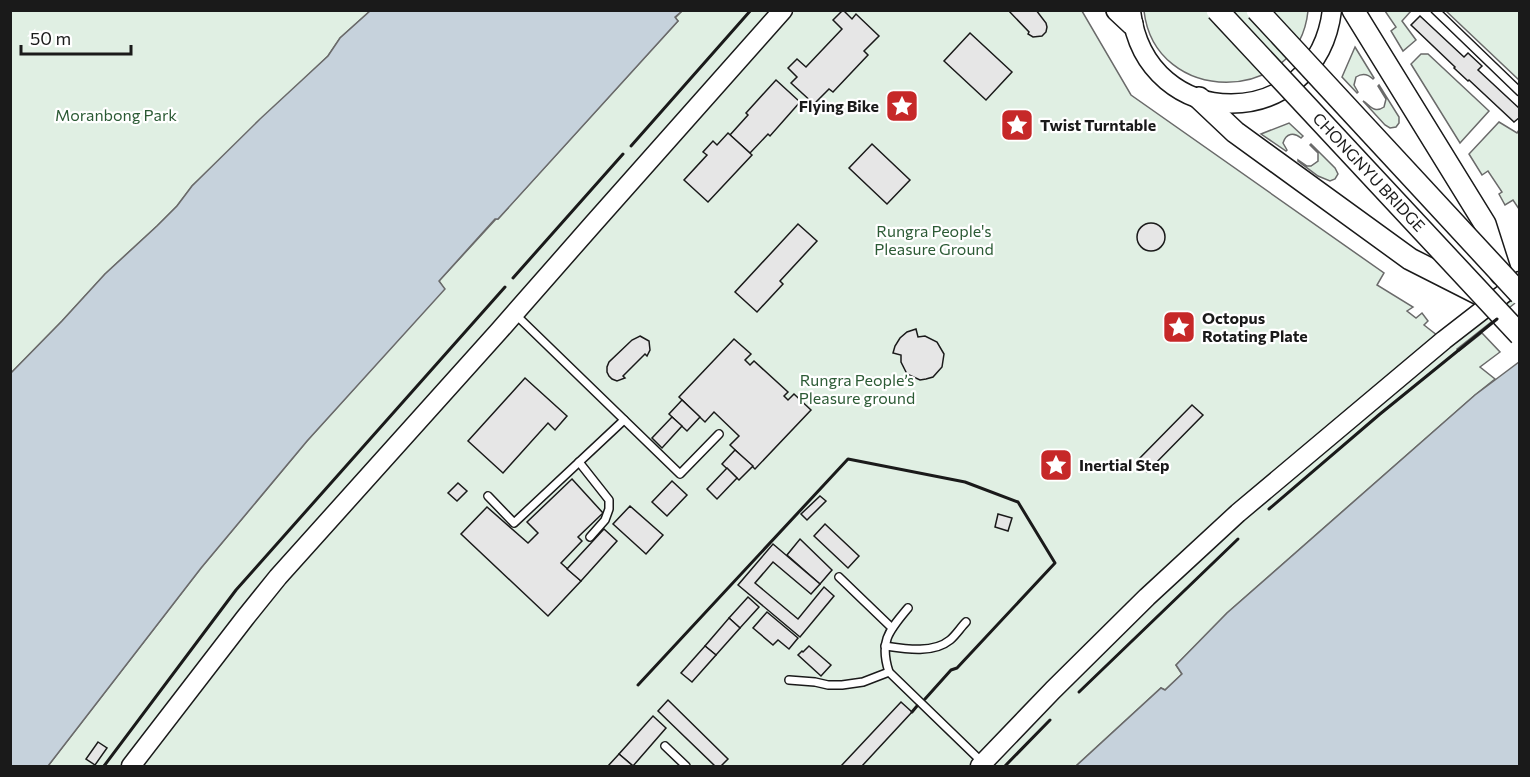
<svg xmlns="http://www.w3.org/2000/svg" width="1530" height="777" font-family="Commissioner,sans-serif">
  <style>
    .green { fill: #e0efe3; stroke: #6a6a6a; stroke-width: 1.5 }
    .water { fill: #c6d2dc; stroke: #6a6a6a; stroke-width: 1.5 }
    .building { fill: #e6e6e6; stroke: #1a1a1a; stroke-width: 1.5 }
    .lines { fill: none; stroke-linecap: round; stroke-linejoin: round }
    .lane-casing { stroke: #1a1a1a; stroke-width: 10 }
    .secondary-casing { stroke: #1a1a1a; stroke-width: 21 }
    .primary-casing { stroke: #1a1a1a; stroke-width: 24 }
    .lane { stroke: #fff; stroke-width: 7 }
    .secondary { stroke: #fff; stroke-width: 18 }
    .primary { stroke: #fff; stroke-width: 21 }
    .primary-bridge-casing { stroke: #1a1a1a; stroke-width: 24; stroke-linecap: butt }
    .primary-bridge { stroke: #fff; stroke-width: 21 }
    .wall { stroke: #1a1a1a; stroke-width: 3 }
    .labels { text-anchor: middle; stroke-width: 4.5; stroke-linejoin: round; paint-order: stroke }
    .poi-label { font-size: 16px; font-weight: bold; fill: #1a1a1a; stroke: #fff; text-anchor: start }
    .park-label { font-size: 16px; fill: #2b5a34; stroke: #fff }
    .street-label { font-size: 16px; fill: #1a1a1a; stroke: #fff }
  </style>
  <rect width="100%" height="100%" fill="#fff"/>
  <g class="green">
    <path d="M10 11H370L340 38 328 56 192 186 177 206 157 226 105 274 62 321 11 373Z"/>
    <path d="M682 11H1082L1131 95 1384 273 1377 285 1413 307 1407 311 1416 318 1422 313 1428 321 1424 325 1451 346 1519 293V300L1457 349 1459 351 1482 333 1500 352 1480 367 1495 379 1475 395 1227 613 1176 665 1182 674 1165 690 1161 688 1076 766H48L201 568 307 441 444 289 439 281 496 219H498L678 21 675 18Z"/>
    <path d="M1144 11H1308C1298 106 1155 106 1144 11Z"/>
    <path d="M1385 11H1411L1402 21 1416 40 1403 51 1391 31 1396 27Z"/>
    <path d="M1446 11H1519V80Z"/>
    <path d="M1355 47 1374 78 1373 79C1368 74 1362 73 1356 77L1354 85 1358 92 1357 93 1342 77Z"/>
    <path d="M1421 54H1428L1489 111 1460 143 1411 64Z"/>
    <path d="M1379 85 1399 117V123L1396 127 1390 128 1385 125 1363 101C1370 105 1374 114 1384 107L1386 99 1378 86Z"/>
    <path d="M1499 122 1517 133 1519 130V209L1513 200 1505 205 1499 194 1502 192 1488 171 1482 175 1469 154Z"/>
    <path d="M1289 123 1303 136 1301 138C1294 132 1286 133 1283 143L1287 150 1286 151 1261 134Z"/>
    <path d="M1311 144 1335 168 1338 174 1335 179 1330 181 1318 176 1298 161V160L1307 166H1311L1318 161V153L1310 145Z"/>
  </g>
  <g class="water">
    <path d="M370 11H682L675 17 678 21 498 219H495L439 281 445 289 307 441 201 568 48 766H11V373L62 321 105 274 157 226 177 206 192 186 260 119 328 56 340 38Z"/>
    <path d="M1519 362V766H1076L1161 688 1165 690 1182 674 1176 665 1227 613 1475 395Z"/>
  </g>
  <g class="building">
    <path d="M843 10 852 19 856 14 879 36 864 51 868 55 833 92 829 89 814 104 791 83 797 77 788 68 797 59 806 67 842 29 833 20Z"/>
    <path d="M1008 10H1036L1046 23 1047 27 1046 32 1042 36 1033 37 1028 34 1029 32Z"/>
    <path d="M1420 16 1464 57 1468 53 1482 66 1478 70 1520 109V117L1514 122 1469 80 1468 81 1454 68 1455 67 1411 25Z"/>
    <path d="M970 33 1012 72 986 100 944 61Z"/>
    <path d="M776 80 800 102 770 136 768 134 750 153 730 135 748 115 746 113Z"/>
    <path d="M728 133 752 155 708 202 684 180 707 155 703 152 713 141 717 145Z"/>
    <path d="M872 144 910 180 887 204 849 168Z"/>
    <circle cx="1151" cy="237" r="14"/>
    <path d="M798 224 817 241 780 281 783 284 757 312 735 292Z"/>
    <path d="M916 329 918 337 925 336 937 342 944 354 942 367 933 377 926 379 920 380 907 374 901 362V355L893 353 895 346 900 338 907 332Z"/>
    <path d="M640 336 649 341 650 350 647 356 645 354 623 376 625 378 617 381 612 379 609 376 607 372V367L609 362 632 340Z"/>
    <path d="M734 339 751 354 745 360 750 365 754 361 788 392 784 396 788 400 794 394 811 410 755 469 730 445 739 436 714 412 705 422 679 397Z"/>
    <path d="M525 378 567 416 555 430 548 423 503 473 468 441Z"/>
    <path d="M682 400 700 417 687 431 669 414Z"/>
    <path d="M1192 405 1203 415 1147 472 1136 462Z"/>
    <path d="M672 417 682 426 662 448 652 438Z"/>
    <path d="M735 450 753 466 739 480 722 464Z"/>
    <path d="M727 468 737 478 717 499 707 489Z"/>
    <path d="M572 479 603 513 578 537 582 541 561 563 581 581 548 616 461 534 487 507 528 543 538 533 527 522Z"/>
    <path d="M672 481 687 495 667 516 652 502Z"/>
    <path d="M458 483 467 491 457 501 448 493Z"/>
    <path d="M820 496 826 501 807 520 801 514Z"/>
    <path d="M630 506 663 535 646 554 613 524Z"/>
    <path d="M998 514 1012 518 1008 531 995 527Z"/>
    <path d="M825 524 859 556 848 568 814 536Z"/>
    <path d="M604 529 617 541 581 581 567 569Z"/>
    <path d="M800 539 832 570 820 584 787 555Z"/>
    <path d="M773 544 820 584 811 594 773 562 755 583 798 619 824 587 834 596 800 637 738 585Z"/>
    <path d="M748 597 759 607 740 628 729 618Z"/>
    <path d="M767 612 798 638 789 649 778 640 773 645 753 628Z"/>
    <path d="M729 618 740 628 716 655 705 646Z"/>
    <path d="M705 646 716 655 692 682 681 673Z"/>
    <path d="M809 646 831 665 821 676 798 655 802 651 803 652Z"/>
    <path d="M668 700 728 759 721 766H715L658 711Z"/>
    <path d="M901 702 912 712 862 766H841Z"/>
    <path d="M653 716 666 728 633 766 619 754Z"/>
    <path d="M98 742 107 748 95 765 86 759Z"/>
    <path d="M619 754 633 766H608Z"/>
  </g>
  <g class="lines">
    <defs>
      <g id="lane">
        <path d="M1435 10 1520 92"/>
        <path d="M515 314 680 474 719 434"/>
        <path d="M579 462 609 500V509L605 520 590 537"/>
        <path d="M488 496 514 523 624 420"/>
        <path d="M839 577 892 628"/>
        <path d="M908 608C889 631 879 641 889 672L981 761"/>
        <path d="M885 646C905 649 933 654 950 640 956 635 961 627 966 622"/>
        <path d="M789 680 815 682 828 685H842L863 682 889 672"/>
        <path d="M665 746 686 766"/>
      </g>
      <g id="secondary">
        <path d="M1131 11C1146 135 1317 134 1332 10"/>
        <path d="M131 766 245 618 278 577 499 331 593 224 783 10"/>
        <path d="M980 766 1053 690 1147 597 1238 513 1444 340 1520 281"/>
      </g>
      <g id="primary">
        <path d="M1117 10 1132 24"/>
        <path d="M1353 10 1485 224 1501 274"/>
        <path d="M1199 98 1235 132 1410 259 1483 296"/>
      </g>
    </defs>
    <use href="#lane" class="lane-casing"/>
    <use href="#secondary" class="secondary-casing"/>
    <use href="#primary" class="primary-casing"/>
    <use href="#lane" class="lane"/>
    <use href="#secondary" class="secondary"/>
    <use href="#primary" class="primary"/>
    <defs>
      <g id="primary-bridge">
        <path d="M1217 10 1520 335"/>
        <path d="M1257 10 1520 294"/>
      </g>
    </defs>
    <use href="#primary-bridge" class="primary-bridge-casing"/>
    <use href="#primary-bridge" class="primary-bridge"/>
    <g class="wall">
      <path d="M631 146 751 10"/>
      <path d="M513 278 623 154"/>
      <path d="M1269 509 1380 414 1497 319"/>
      <path d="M638 685 848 459 965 482 1018 502 1055 563 957 668 951 670 925 699"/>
      <path d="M1079 692 1238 539"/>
      <path d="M912 712 917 706"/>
      <path d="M104 766 236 590 505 287"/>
      <path d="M1005 766 1050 720"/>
    </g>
  </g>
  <defs>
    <symbol id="sight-square" viewBox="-11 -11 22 22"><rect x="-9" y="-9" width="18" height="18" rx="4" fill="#c62828" stroke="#fff"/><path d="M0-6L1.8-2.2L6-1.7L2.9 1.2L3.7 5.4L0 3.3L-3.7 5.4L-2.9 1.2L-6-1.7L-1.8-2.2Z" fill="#fff"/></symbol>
  </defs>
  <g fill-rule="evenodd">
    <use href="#sight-square" x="883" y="87" width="38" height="38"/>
    <use href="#sight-square" x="998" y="106" width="38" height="38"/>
    <use href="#sight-square" x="1160" y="308" width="38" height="38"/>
    <use href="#sight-square" x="1037" y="446" width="38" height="38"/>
  </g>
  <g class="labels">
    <g class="poi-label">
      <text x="879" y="112" text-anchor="end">Flying Bike</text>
      <text x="1040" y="131">Twist Turntable</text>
      <text x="1202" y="324">Octopus<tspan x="1202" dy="18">Rotating Plate</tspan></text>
      <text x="1079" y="471">Inertial Step</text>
    </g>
    <g class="park-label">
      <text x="116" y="121">Moranbong Park</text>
      <text x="934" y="237">Rungra People's<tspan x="934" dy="18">Pleasure Ground</tspan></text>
      <text x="857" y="386">Rungra People’s<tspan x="857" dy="18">Pleasure ground</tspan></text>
    </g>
    <g class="street-label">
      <text transform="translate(1369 172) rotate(47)" y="6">CHONGNYU BRIDGE</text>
    </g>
  </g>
  <rect width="1530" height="777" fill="none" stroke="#1a1a1a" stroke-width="24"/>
  <path d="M21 45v9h110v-9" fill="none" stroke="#1a1a1a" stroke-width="3"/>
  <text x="30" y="45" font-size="18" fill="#1a1a1a" stroke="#ffffff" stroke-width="4.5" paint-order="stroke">50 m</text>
</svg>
